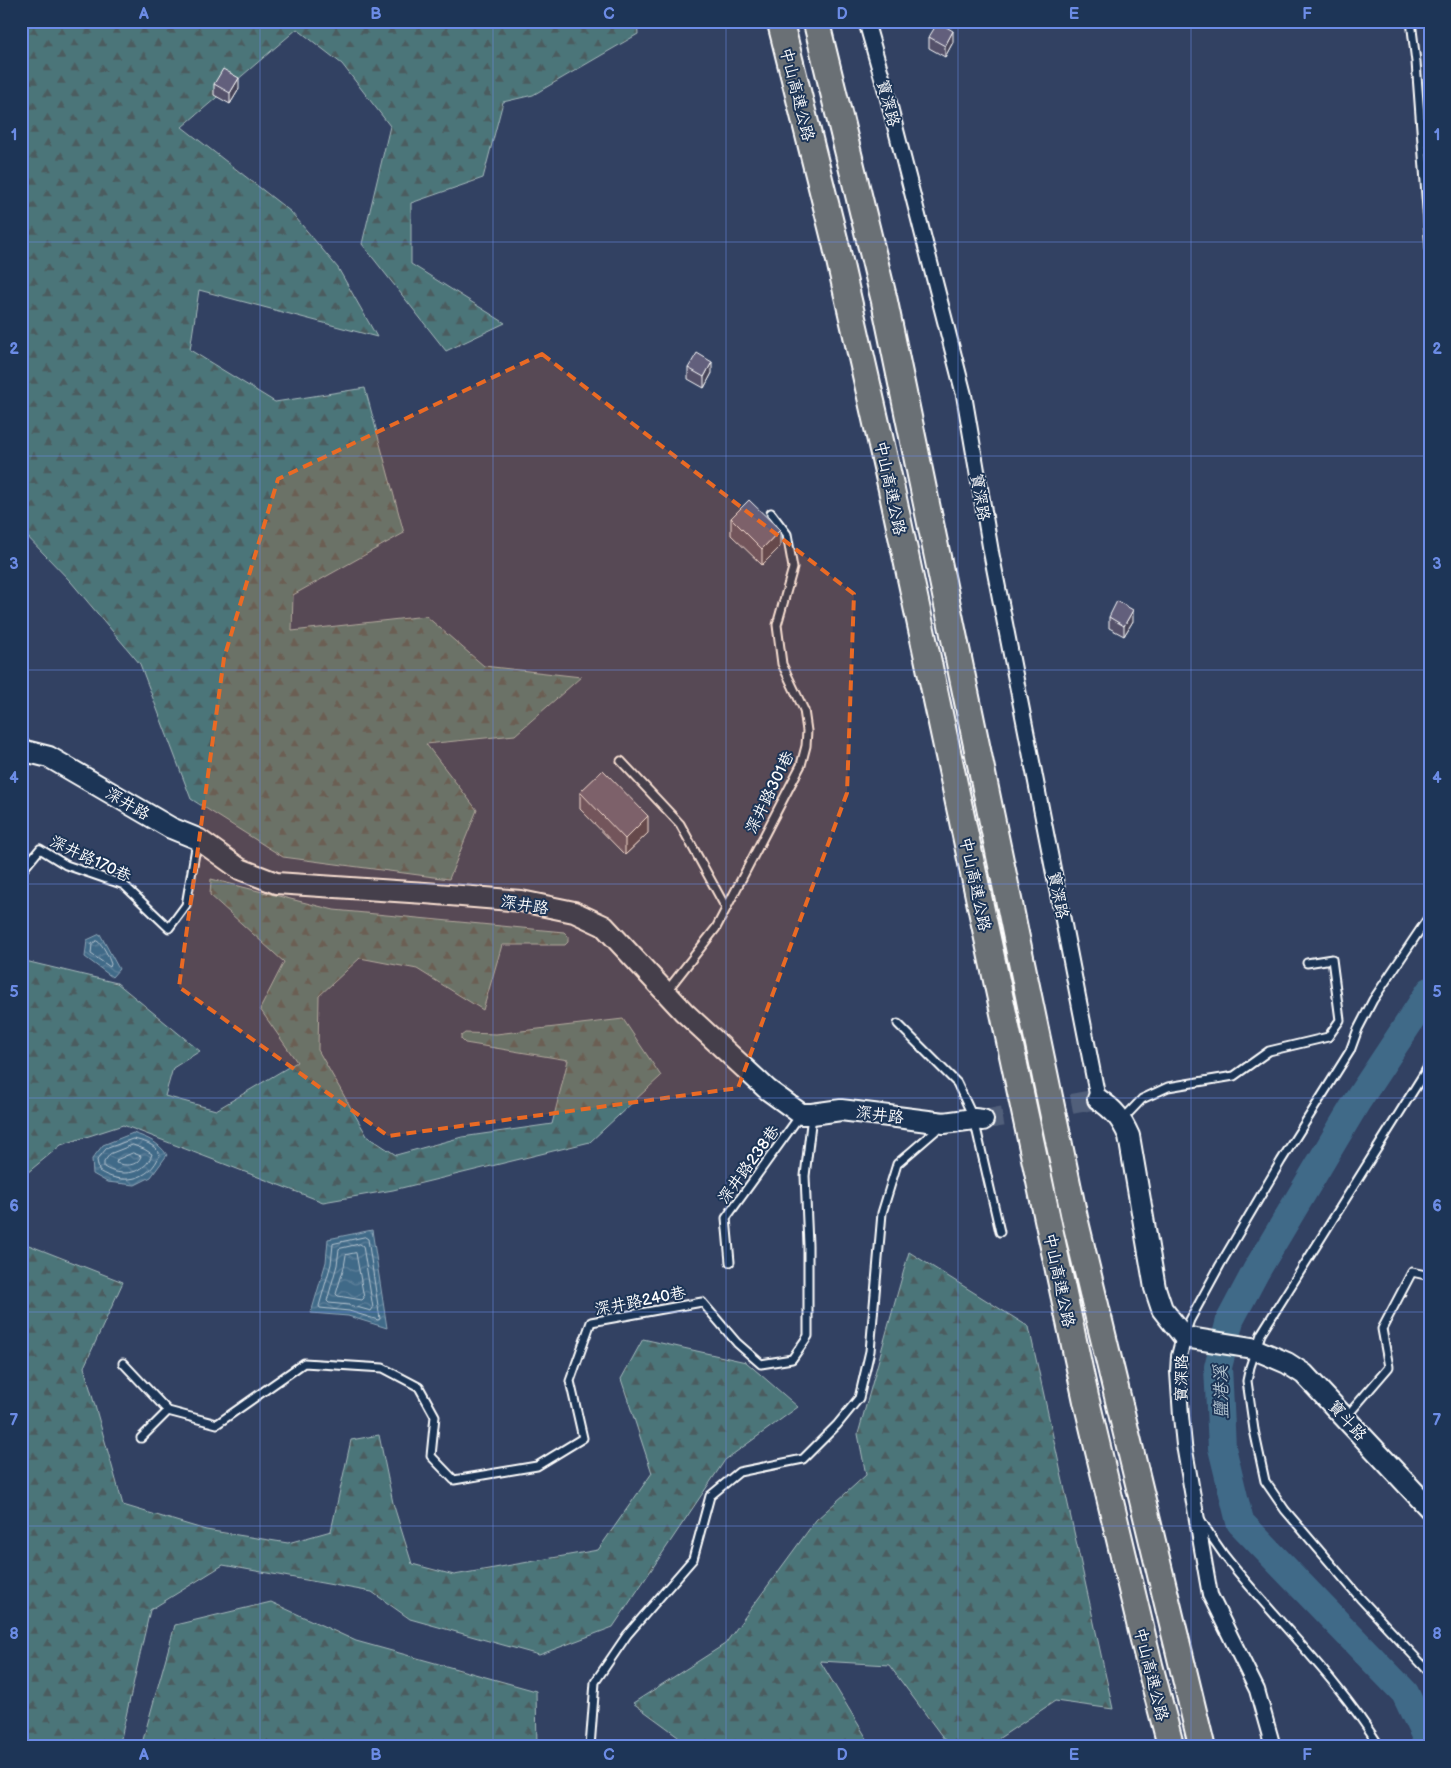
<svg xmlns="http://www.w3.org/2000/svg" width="1451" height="1768" font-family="'Balsamiq Sans','LXGW WenKai TC',sans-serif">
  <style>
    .forest { fill: url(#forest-firs); stroke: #a6babc }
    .water { fill: url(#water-waves); stroke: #8da6b8 }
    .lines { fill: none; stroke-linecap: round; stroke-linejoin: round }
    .shore { stroke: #b3c3cf; stroke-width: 1 }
    .river { stroke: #416a88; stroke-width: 28 }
    .secondary-tunnel { stroke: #515e7a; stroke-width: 20; stroke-dasharray: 20 10; stroke-linecap: butt }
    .lane-casing { stroke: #fff; stroke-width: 11 }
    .street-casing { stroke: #fff; stroke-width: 18 }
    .secondary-casing { stroke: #fff; stroke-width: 24 }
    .highway-casing { stroke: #fff; stroke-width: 29 }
    .lane { stroke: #1d3557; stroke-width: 7 }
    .street { stroke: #1d3557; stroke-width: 14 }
    .secondary { stroke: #1d3557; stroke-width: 20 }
    .highway { stroke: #6b6f75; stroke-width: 25 }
    .wall { fill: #54516b; stroke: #fff }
    .shaded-wall { fill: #454257; stroke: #fff }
    .building { fill: #625e7c; stroke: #fff }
    .marked { fill: #ea6a24; fill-opacity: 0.2; stroke: #ea6a24; stroke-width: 4; stroke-dasharray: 10 6; stroke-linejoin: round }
    .grid { fill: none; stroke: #6c8ce6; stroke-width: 1; stroke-opacity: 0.55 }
    .labels { text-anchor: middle; stroke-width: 4; stroke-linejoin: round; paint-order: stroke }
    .street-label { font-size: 16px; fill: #fff; stroke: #1d3557 }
    .water-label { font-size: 18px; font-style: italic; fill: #b3c3cf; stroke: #1d3557 }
    .neatline { fill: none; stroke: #6c8ce6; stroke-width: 2 }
    .grid-label { font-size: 16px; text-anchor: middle; font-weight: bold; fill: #6c8ce6 }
  </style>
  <defs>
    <pattern id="forest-firs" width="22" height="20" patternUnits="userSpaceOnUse" patternTransform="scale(1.25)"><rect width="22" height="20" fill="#4c7479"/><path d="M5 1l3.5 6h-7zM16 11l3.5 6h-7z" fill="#4c5c5e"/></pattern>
    <pattern id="water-waves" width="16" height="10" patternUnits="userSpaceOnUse" patternTransform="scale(1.25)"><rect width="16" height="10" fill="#416a88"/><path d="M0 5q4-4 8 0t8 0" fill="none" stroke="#5e809a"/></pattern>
  </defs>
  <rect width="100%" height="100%" fill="#324162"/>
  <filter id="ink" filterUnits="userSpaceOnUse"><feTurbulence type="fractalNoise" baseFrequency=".02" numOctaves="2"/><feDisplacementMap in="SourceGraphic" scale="10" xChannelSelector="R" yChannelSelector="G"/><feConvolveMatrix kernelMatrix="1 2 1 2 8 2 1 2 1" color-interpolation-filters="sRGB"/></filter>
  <g filter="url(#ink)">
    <g class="forest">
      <path d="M21 21H637L638 34 533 95 503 102 483 178 411 203V264L505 323 446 351 362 244 390 126 342 64 297 29 182 127 291 212 338 268 377 337 199 290 190 350 275 402 365 388 404 533 293 595 292 631 426 616 484 666 581 677 515 735 426 744 477 810 449 879 283 857 191 799 140 664 71 582 21 530Z"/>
      <path d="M211 879 334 910 564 932 568 936V942L565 945H502L483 1010 417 969 360 958 319 996 318 1050 367 1136 396 1155 462 1137 552 1124 568 1060 465 1043 461 1039V1036L465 1033 496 1034 623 1019 661 1076 590 1142 393 1190 323 1202 123 1125 61 1145 21 1178V960L117 983 200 1051 173 1068 165 1096 216 1110 297 1062 260 1009 284 962 210 895Z"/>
      <path d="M21 1242 123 1282 84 1367 123 1505 206 1530 288 1543 331 1531 351 1440 379 1435 393 1503 412 1564 454 1575 598 1550 652 1473 621 1379 643 1339 746 1362 798 1407 725 1460 613 1627 539 1655 410 1619 372 1592 223 1565 150 1610 119 1747H21Z"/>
      <path d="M909 1252 1029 1327 1113 1709 1055 1701 986 1747H950L889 1665 820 1661 872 1747H693L633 1703 725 1644 816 1520 866 1475 858 1434Z"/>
      <path d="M271 1602 356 1641 536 1691 537 1747H141L175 1625Z"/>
    </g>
    <g class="water">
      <path d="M100 934 119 969 112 977 85 957 87 940Z"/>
      <path d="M133 1133C148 1138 158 1142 167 1155L151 1177 135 1185 107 1182 93 1174 92 1159 103 1145Z"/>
      <path d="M372 1230 387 1328 348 1316 311 1313 326 1262 328 1239Z"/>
    </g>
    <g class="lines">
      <g class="shore">
        <path d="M97 941C104 945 108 956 111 964L110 967 91 954 92 944Z"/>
        <path d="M133 1139C144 1141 154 1144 160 1154 150 1182 121 1185 99 1171L97 1160 106 1149Z"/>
        <path d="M133 1145 144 1149 152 1154C146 1174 121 1178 104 1167V1162L110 1154Z"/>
        <path d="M133 1153 141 1156C137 1167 125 1166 116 1163L117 1160Z"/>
        <path d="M365 1237 368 1239 380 1319 378 1320 349 1311 320 1308 319 1306 331 1264 333 1244Z"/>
        <path d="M360 1244 363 1246 373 1308 371 1311 349 1305 329 1303 327 1301 337 1265 339 1249Z"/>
        <path d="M356 1253 364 1298 362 1300 338 1296 336 1294 344 1267 346 1255Z"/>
      </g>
      <path class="river" d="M1430 991 1356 1103 1256 1271 1230 1320 1218 1367 1222 1448 1240 1522 1405 1693 1430 1746"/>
      <path class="secondary-tunnel" d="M983 1120 1098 1099"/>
      <defs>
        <g id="lane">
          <path d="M1411 21 1416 62 1430 249"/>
          <path d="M621 761 680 824 726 908"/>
          <path d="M21 872 40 849 66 865 124 885 169 928 186 905 197 842"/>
          <path d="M666 992 716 928 801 765 806 746 807 731 804 710 782 664 777 625 793 568 787 534 771 513"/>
          <path d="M898 1024 957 1083 974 1119 1000 1232"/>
          <path d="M1430 1064 1261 1334 1250 1367 1247 1381 1254 1430 1265 1481 1285 1510 1360 1598 1430 1673"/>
          <path d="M1122 1120 1142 1099 1168 1087 1234 1076 1269 1051 1328 1037 1340 1020 1332 959 1307 963"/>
          <path d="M730 1262 726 1218 801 1114"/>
          <path d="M1185 1334 1190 1320 1220 1265 1281 1161 1350 1051 1358 1029 1373 1000 1430 915"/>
          <path d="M123 1363 168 1411 217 1424 304 1363 383 1368 419 1387 435 1416 431 1456 454 1480 537 1466 583 1438 570 1381 591 1322 702 1302 737 1343 761 1364 792 1359 808 1336V1245L805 1176 812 1115"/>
          <path d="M1346 1417 1389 1367 1382 1329 1412 1272 1430 1276"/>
          <path d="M141 1438 168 1411"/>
          <path d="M1201 1520C1208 1532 1216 1544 1224 1555 1275 1620 1336 1676 1380 1747"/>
          <path d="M590 1747 595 1682 627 1635 693 1559 710 1496 739 1472 803 1459 837 1425 859 1398 870 1351 882 1213 897 1164 941 1126"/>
        </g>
        <g id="street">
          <path d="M866 21 887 95 964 395 991 552 1098 1099"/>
          <path d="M1184 1337 1179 1356 1178 1372 1181 1416 1184 1445 1210 1595 1257 1690 1273 1747"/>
        </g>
        <g id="secondary">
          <path d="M21 750 49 757 171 828 198 839 240 869 276 883 425 893 521 901 574 912 604 926 684 1012 768 1090 801 1114H812L841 1110 944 1123 974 1119 983 1120"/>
          <path d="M1098 1099C1114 1110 1121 1118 1129 1136L1155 1288 1162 1309 1184 1337 1252 1348 1287 1363 1304 1374 1430 1509"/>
        </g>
        <g id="highway">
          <path d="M780 21 835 241 891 487 1086 1399 1150 1667 1171 1747"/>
          <path d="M816 21 884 299 1075 1220 1202 1747"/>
        </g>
      </defs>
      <use href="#lane" class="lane-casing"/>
      <use href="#street" class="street-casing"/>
      <use href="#secondary" class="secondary-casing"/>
      <use href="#highway" class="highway-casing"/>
      <use href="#lane" class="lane"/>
      <use href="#street" class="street"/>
      <use href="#secondary" class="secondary"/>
      <use href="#highway" class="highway"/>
    </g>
    <g class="wall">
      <path d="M929 37 953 42 945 57 929 48Z"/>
      <path d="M214 84 239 89 230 104 214 95Z"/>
      <path d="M688 368 712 373 704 388 688 379Z"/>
      <path d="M731 518 780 547 762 565 731 535Z"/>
      <path d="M1109 617 1133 621 1124 636 1109 628Z"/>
      <path d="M580 792 648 833 625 855 580 809Z"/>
    </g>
    <g class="shaded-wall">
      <path d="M953 31V42L945 57V46Z"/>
      <path d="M239 78V89L230 104V93Z"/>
      <path d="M712 362V373L704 388V377Z"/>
      <path d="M780 530V547L762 565V549Z"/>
      <path d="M1133 610V621L1124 636V626Z"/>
      <path d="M648 816V833L625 855V839Z"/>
    </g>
    <g class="building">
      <path d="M938 22 953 31 945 46 929 37Z"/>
      <path d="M223 69 239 78 230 93 214 84Z"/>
      <path d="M697 353 712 362 704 377 688 368Z"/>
      <path d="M749 500 780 530 762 549 731 518Z"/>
      <path d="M1117 601 1133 610 1124 626 1109 617Z"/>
      <path d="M603 770 648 816 625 839 580 792Z"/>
    </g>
  </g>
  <path class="marked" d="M542 354 854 594 847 793 738 1088 388 1136 179 987 224 658 278 479Z"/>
  <path class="grid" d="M260 21V1747M493 21V1747M726 21V1747M958 21V1747M1191 21V1747M21 242H1430M21 456H1430M21 670H1430M21 884H1430M21 1098H1430M21 1312H1430M21 1526H1430"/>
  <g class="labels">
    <g class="street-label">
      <text transform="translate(798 94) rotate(76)" y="6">中山高速公路</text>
      <text transform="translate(889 103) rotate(75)" y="6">寶深路</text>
      <text transform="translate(891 488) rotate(78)" y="6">中山高速公路</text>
      <text transform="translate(981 497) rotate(80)" y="6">寶深路</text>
      <text transform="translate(769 792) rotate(-64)" y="6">深井路301巷</text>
      <text transform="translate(128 803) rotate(30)" y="6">深井路</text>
      <text transform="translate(91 858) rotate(25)" y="6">深井路170巷</text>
      <text transform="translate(976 884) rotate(78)" y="6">中山高速公路</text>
      <text transform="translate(1059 895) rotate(79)" y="6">寶深路</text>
      <text transform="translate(525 904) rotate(9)" y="6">深井路</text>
      <text transform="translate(880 1114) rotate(7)" y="6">深井路</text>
      <text transform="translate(748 1164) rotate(-54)" y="6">深井路238巷</text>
      <text transform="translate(1060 1280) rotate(78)" y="6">中山高速公路</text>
      <text transform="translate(640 1300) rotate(-11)" y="6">深井路240巷</text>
      <text transform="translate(1181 1378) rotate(-90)" y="6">寶深路</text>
      <text transform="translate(1348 1420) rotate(48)" y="6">寶斗路</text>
      <text transform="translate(1152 1674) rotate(76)" y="6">中山高速公路</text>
    </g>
    <g class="water-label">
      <text transform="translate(1221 1392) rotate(-91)" y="6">鹽港溪</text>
    </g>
  </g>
  <rect width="1451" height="1768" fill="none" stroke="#1d3557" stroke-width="55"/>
  <rect x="28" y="28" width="1396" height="1712" class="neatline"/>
  <g class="grid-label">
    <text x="144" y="19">A</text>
    <text x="376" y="19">B</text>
    <text x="609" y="19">C</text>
    <text x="842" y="19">D</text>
    <text x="1074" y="19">E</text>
    <text x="1307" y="19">F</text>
    <text x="14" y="140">1</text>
    <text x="1437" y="140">1</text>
    <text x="14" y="354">2</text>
    <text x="1437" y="354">2</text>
    <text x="14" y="569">3</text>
    <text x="1437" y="569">3</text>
    <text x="14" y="783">4</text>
    <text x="1437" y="783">4</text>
    <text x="14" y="997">5</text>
    <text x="1437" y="997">5</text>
    <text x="14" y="1211">6</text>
    <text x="1437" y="1211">6</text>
    <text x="14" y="1425">7</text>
    <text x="1437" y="1425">7</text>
    <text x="14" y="1639">8</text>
    <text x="1437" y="1639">8</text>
    <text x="144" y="1760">A</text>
    <text x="376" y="1760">B</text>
    <text x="609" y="1760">C</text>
    <text x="842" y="1760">D</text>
    <text x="1074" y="1760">E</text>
    <text x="1307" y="1760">F</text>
  </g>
</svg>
